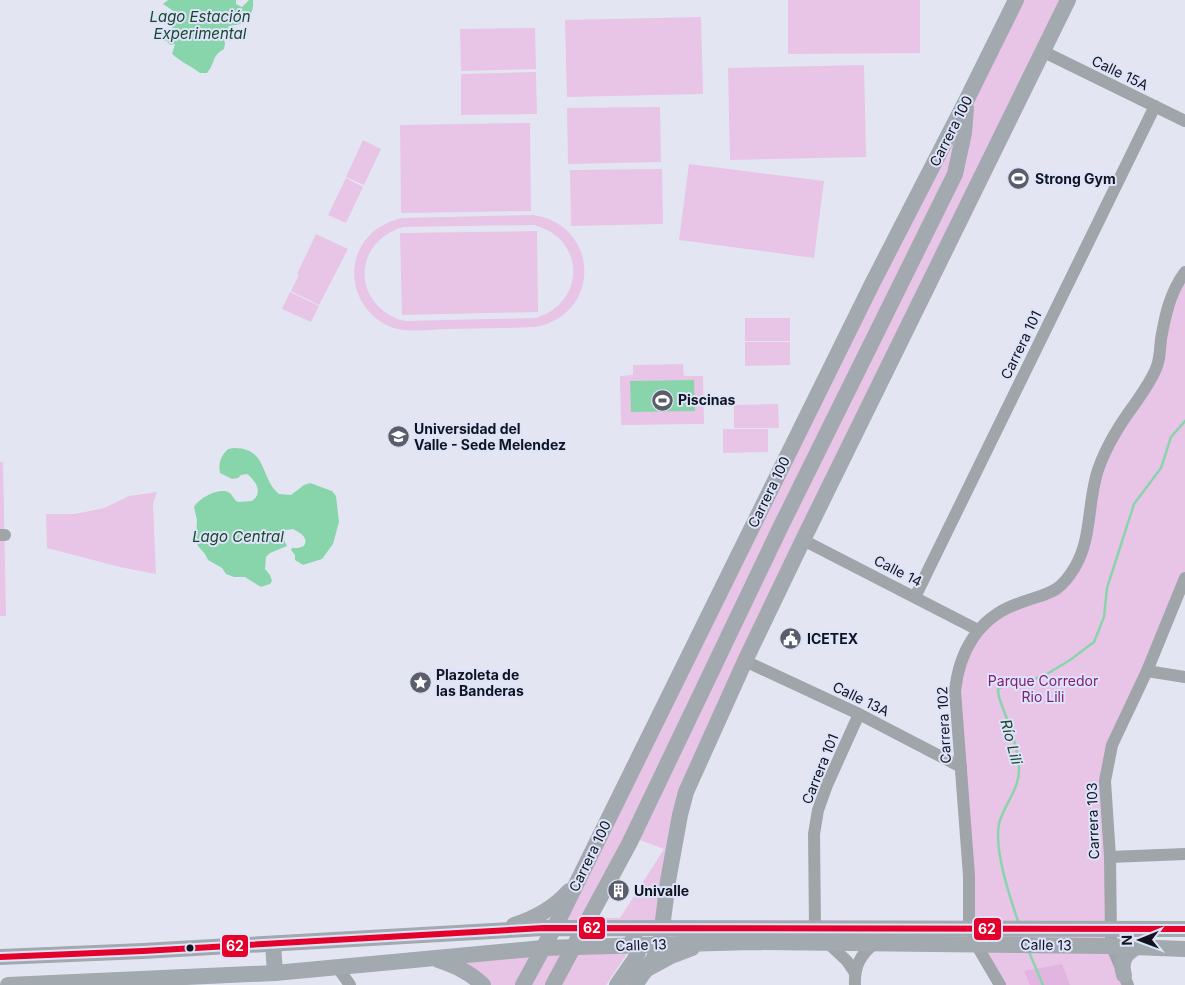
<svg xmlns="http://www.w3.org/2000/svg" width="1185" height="985" font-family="Inter,sans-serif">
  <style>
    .green { fill: #e8c4e7; fill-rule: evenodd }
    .forest { fill: #e2b4e0 }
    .water { fill: #89d5ab }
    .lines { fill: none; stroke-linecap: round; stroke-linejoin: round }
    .stream { stroke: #89d5ab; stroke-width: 2.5 }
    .minor { stroke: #a0a5a9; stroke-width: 12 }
    .major { stroke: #a2a9af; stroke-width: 16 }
    .bus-1-casing { stroke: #dde3f8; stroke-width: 10 }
    .bus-1 { stroke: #e4002b; stroke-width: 6 }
    .bus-dot { fill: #111420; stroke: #dde3f8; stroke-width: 2 }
    .labels { text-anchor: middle; stroke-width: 4; stroke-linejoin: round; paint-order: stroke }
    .street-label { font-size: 14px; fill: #111420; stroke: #dde3f8 }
    .poi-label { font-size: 14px; font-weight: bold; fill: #111420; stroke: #dde3f8; text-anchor: start }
    .park-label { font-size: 14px; fill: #831d75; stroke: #dde3f8 }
    .water-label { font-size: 15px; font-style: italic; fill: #1b472c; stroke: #dde3f8 }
    .line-badge { stroke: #dde3f8; stroke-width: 2 }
    .badge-label { font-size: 14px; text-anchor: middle; font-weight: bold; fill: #fff }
  </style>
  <rect width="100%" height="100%" fill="#e3e6f2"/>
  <g class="green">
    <path d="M788 0H920V53L788 54Z"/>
    <path d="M1016 0H1068L686 792 663 928 509 926 561 900ZM637 839 664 849 620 918H597Z"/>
    <path d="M701 17 703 94 567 97 565 20Z"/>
    <path d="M535 28 536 69 461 71 460 29Z"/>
    <path d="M864 65 866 157 730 160 728 68Z"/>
    <path d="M536 72 537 114 461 115V74Z"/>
    <path d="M660 107 661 162 568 164 567 108Z"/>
    <path d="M530 123 531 211 401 213 400 125Z"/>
    <path d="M363 140 381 149 364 185 346 177Z"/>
    <path d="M689 164 824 181 814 258 679 240Z"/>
    <path d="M662 169 663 224 571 226 570 170Z"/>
    <path d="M346 178 363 187 346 223 328 215Z"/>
    <path d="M533 215C600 225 602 314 536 327 505 328 475 329 444 329 430 330 413 332 398 329 367 322 348 289 356 259 363 236 380 223 402 218ZM534 225C585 238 587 302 536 318L405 321C353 308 350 243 403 227Z"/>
    <path d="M537 231 538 312 402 315 400 233Z"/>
    <path d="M316 234 348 249 319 305 291 291 299 275 297 274Z"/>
    <path d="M1185 272V578L1147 671 1105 781 1110 921 1128 985H1000L974 937 957 673 993 617 1052 593 1076 564 1098 469 1148 386 1164 317Z"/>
    <path d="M290 292 319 306 311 322 282 309Z"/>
    <rect x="745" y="318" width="45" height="23"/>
    <path d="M745 342H790V365L745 366Z"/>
    <path d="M683 364 684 376H703L704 424 621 425 620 376 633 375V365Z"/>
    <path d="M778 404 779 428H734V405Z"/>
    <path d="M723 429H768V452L723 453Z"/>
    <path d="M0 462H3L6 616H0Z"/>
    <path d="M157 492 153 504 156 574 120 567 47 548 46 514H75L104 508 129 496Z"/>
    <path d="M633 945 606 985H483L455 966 543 948Z"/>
  </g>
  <path class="forest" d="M1062 964 1070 985H1030L1024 971Z"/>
  <g class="water">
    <path d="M168 0H236V4L242 7 249 0H253C254 10 250 20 240 24 235 26 232 24 228 27V32L223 36 225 43 224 49C212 55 215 64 207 73H200C191 66 181 62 172 54L175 44 170 45 167 41 159 40 161 35 170 32 174 24 175 12 163 4Z"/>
    <path d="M694 380 695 411 631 412 630 381Z"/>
    <path d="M234 448C268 448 260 479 279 494L291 495 304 485 310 483 332 491 336 496 339 522 333 544 322 559 303 565 295 560V555L291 550 292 548H298L304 546C309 537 300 533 293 529L286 530 283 538 287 546 270 553 266 557 265 569 270 575 272 581 270 584 261 587 245 577H234L226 574 222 568 208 560 205 554 198 546 196 540 197 520 194 507C199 498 220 486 230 493 233 496 234 500 238 502L252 501C263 493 257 482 247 474L241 475 238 478 232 479 220 473C218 463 221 456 228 449Z"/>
  </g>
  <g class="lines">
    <g class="stream">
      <path d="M1019 924C1010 898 992 845 1000 820 1006 803 1019 788 1019 770 1019 751 1011 729 1004 711 1001 703 998 698 998 689L1006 685 1028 682 1047 674 1070 660 1094 642 1104 617 1107 588 1134 504 1161 468 1171 437 1185 421"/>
      <path d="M1029 952 1043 985"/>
    </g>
    <g class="minor">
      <path d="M1042 51 1185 121"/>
      <path d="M0 535H5"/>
      <path d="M803 540 978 630"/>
      <path d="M915 597 1155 106"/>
      <path d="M745 661 859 714 961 767"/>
      <path d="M1147 671 1185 677"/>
      <path d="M1110 857 1185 854"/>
      <path d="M815 927 814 834 818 810 827 785 859 714"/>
      <path d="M829 944 847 961 855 973"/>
      <path d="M338 968 350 985"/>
      <path d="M855 985C854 967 860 955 874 944"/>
      <path d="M1000 985 980 951 969 922V876L955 691C959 652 978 618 1017 604 1047 592 1057 597 1075 567 1093 536 1087 499 1099 467 1107 445 1120 424 1134 405 1143 392 1152 380 1157 366 1160 358 1160 348 1161 339 1165 316 1170 292 1185 272"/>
      <path d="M1128 985 1112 947 1111 938 1110 857 1105 781 1112 745 1147 671 1185 578"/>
    </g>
    <g class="major">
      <path d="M514 925C536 918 554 908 569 891"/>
      <path d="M273 944 275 973"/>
      <path d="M0 957 143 951 543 928 1185 929"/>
      <path d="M438 960C456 966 469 972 483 985"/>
      <path d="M647 969 671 956 692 948"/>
      <path d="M1124 975C1120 962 1125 953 1137 947"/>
      <path d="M8 985 275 973 543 948 752 942 1107 946 1185 949"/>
      <path d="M523 985 560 917 872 284 966 101 1016 0"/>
      <path d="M553 985 630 842 780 528 955 174 964 133 966 108"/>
      <path d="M617 985 635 959 638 952 639 945 633 938"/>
      <path d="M635 985 654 958 660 944 668 881 680 815 686 792 745 661 803 540 1068 0"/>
    </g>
    <defs>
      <path id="bus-1" d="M0 957 143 951 543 928 1185 929"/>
    </defs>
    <use href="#bus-1" class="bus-1-casing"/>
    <use href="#bus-1" class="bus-1"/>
  </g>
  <defs>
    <symbol id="stadium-disc" viewBox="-11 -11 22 22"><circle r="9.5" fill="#5a5e6a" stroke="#dde3f8"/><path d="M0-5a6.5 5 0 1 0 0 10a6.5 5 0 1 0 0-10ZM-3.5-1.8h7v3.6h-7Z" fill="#fff"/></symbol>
    <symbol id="university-disc" viewBox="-11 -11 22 22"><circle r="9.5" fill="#5a5e6a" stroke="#dde3f8"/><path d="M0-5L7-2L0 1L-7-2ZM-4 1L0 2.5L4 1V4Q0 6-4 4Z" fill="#fff"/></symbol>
    <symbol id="civic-disc" viewBox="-11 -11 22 22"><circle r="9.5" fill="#5a5e6a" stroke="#dde3f8"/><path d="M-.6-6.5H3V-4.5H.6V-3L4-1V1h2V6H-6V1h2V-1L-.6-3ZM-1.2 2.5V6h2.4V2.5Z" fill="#fff"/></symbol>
    <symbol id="sight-disc" viewBox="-11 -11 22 22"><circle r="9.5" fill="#5a5e6a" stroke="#dde3f8"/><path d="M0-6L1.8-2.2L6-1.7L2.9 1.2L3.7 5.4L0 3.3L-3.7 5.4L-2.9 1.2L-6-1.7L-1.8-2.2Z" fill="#fff"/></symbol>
    <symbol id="building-disc" viewBox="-11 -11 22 22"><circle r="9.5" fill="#5a5e6a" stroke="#dde3f8"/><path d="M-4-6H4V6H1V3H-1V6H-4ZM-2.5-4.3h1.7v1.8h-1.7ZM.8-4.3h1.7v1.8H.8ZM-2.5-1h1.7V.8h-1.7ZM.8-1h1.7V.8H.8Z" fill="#fff"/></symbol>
  </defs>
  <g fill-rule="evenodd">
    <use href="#stadium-disc" x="1006" y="166" width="25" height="25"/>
    <use href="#stadium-disc" x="650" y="388" width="25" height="25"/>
    <use href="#university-disc" x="386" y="424" width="25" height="25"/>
    <use href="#civic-disc" x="778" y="626" width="25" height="25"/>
    <use href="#sight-disc" x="408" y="670" width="25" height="25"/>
    <use href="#building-disc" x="606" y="878" width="25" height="25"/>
  </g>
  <circle class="bus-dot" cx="190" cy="948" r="4.5"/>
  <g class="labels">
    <g class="street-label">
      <text transform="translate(1120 73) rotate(26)" y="5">Calle 15A</text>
      <text transform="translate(951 131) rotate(-63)" y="5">Carrera 100</text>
      <text transform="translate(1021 345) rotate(-64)" y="5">Carrera 101</text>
      <text transform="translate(769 492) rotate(-64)" y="5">Carrera 100</text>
      <text transform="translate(898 571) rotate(27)" y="5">Calle 14</text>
      <text transform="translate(861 699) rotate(26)" y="5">Calle 13A</text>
      <text transform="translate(944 725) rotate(-93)" y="5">Carrera 102</text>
      <text transform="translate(820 769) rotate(-68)" y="5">Carrera 101</text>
      <text transform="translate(1093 821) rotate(-92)" y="5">Carrera 103</text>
      <text transform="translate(590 856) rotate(-64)" y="5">Carrera 100</text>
      <text transform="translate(641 945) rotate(-2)" y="5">Calle 13</text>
      <text transform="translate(1046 945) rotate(1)" y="5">Calle 13</text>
    </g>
    <g class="poi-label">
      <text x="1035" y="184">Strong Gym</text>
      <text x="678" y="405">Piscinas</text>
      <text x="414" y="434">Universidad del<tspan x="414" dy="16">Valle - Sede Melendez</tspan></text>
      <text x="807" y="644">ICETEX</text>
      <text x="436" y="680">Plazoleta de<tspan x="436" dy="16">las Banderas</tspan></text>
      <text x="634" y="896">Univalle</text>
    </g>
    <g class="park-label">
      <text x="1043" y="686">Parque Corredor<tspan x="1043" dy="16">Rio Lili</tspan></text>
    </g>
    <g class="water-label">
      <text x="200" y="22">Lago Estación<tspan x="200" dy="17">Experimental</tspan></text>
      <text x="238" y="542">Lago Central</text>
      <text transform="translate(1011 742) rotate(75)" y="5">Río Lili</text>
    </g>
  </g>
  <g class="line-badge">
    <rect x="578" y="916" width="28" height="24" rx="5" fill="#e4002b"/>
    <rect x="973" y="917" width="29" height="24" rx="5" fill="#e4002b"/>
    <rect x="221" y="934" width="28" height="24" rx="5" fill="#e4002b"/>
  </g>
  <g class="badge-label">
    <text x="592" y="933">62</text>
    <text x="987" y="934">62</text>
    <text x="235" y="951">62</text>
  </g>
  <g transform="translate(1140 940) rotate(269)" stroke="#dde3f8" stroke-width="4" paint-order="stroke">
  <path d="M0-4L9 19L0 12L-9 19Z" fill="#111420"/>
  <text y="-8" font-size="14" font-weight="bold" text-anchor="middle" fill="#111420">N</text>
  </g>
</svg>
